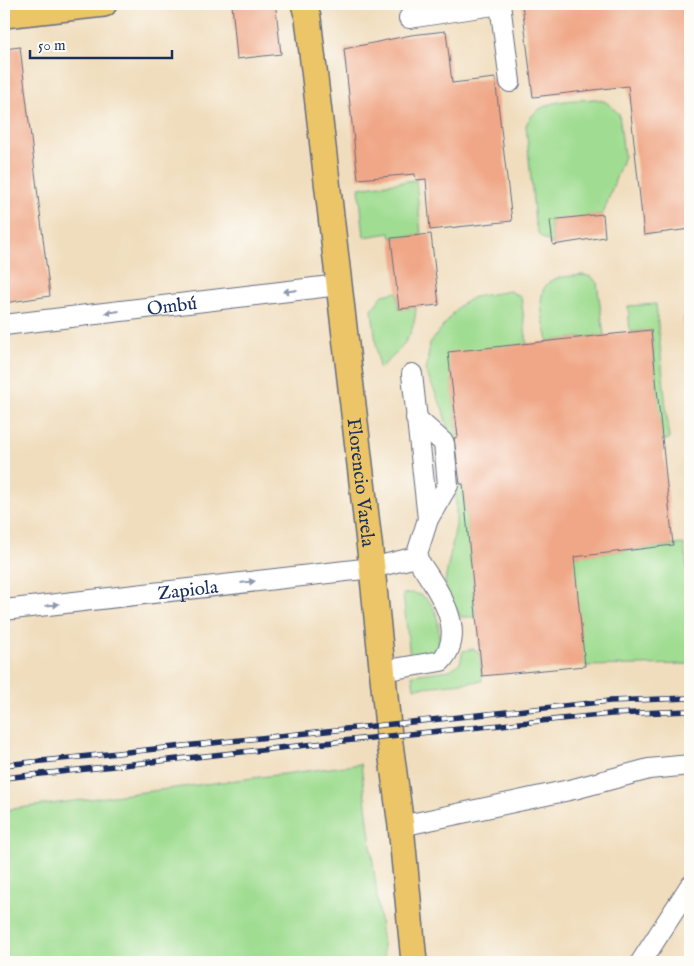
<svg xmlns="http://www.w3.org/2000/svg" width="694" height="966" font-family="'IM FELL English',serif">
  <style>
    .grass { fill: #a0dd92; stroke: #5e8678 }
    .building { fill: #f0a787 }
    .lines { fill: none; stroke-linecap: round; stroke-linejoin: round }
    .minor-casing { stroke: #666c7f; stroke-width: 22 }
    .major-casing { stroke: #666c7f; stroke-width: 28 }
    .minor { stroke: #fff; stroke-width: 20 }
    .major { stroke: #ecc569; stroke-width: 25 }
    .rail-casing { stroke: #1b2f5e; stroke-width: 5.5 }
    .rail { stroke: #fdfcf7; stroke-width: 4; stroke-dasharray: 11; stroke-linecap: butt }
    .oneway { fill: #8d97ae }
    .labels { text-anchor: middle; stroke-width: 4; stroke-linejoin: round; paint-order: stroke }
    .street-label { font-size: 19px; fill: #1b2f5e; stroke: #fdfcf7 }
  </style>
  <rect width="100%" height="100%" fill="#fdfcf7"/>
  <filter id="ink" filterUnits="userSpaceOnUse"><feTurbulence type="fractalNoise" baseFrequency=".02" numOctaves="2"/><feDisplacementMap in="SourceGraphic" scale="10" xChannelSelector="R" yChannelSelector="G"/><feConvolveMatrix kernelMatrix="1 2 1 2 8 2 1 2 1" color-interpolation-filters="sRGB"/></filter>
  <filter id="wash" filterUnits="userSpaceOnUse"><feTurbulence type="fractalNoise" baseFrequency=".0096" numOctaves="4" result="noise"/><feDisplacementMap in="SourceGraphic" scale="20" xChannelSelector="R" yChannelSelector="G"/><feGaussianBlur stdDeviation="1.12" result="paint"/><feColorMatrix in="noise" values="0 0 0 0 0 0 0 0 0 0 0 0 0 0 0 0 0 1.4 0 .05"/><feComposite in="paint" operator="in"/></filter>
  <g filter="url(#wash)">
    <rect width="100%" height="100%" fill="#f0ddbd"/>
    <g class="grass">
      <path d="M596 99 606 102 619 114 624 156 603 214 550 221 553 245 539 235 535 223 526 125C539 98 569 101 596 99Z"/>
      <path d="M416 180 421 235 391 238 390 233 364 237 359 188Z"/>
      <path d="M583 275 592 277 597 283 604 335 548 341C545 325 531 287 555 279 563 276 574 276 583 275Z"/>
      <path d="M510 291 521 297 527 344 449 353 458 437 450 438 443 410 426 372 430 343 459 306 474 297Z"/>
      <path d="M397 292 399 309 416 307C415 336 400 351 379 369L372 309 383 295Z"/>
      <path d="M656 304 669 439 662 441 651 330 630 332 628 306Z"/>
      <path d="M686 314 690 315V353L688 350 684 318Z"/>
      <path d="M463 484 472 568 684 544 690 593V664L585 666 473 580 476 617H461L446 591 445 581 456 525V485Z"/>
      <path d="M413 593C440 598 439 627 439 648L436 652 410 657 403 594Z"/>
      <path d="M474 649 480 654 482 681 414 688 412 675 450 670 460 663 463 651Z"/>
      <path d="M361 764 385 962H4V810Z"/>
    </g>
    <g id="blocks">
      <g class="building">
        <path d="M232 4H271L276 9 281 54 237 59Z"/>
        <path d="M522 4H564V6L584 4H690V229L644 235 628 86 533 97Z"/>
        <path d="M446 31 452 83 495 78 512 221 430 230 426 179 416 180 415 174 358 179 344 49 411 35Z"/>
        <path d="M20 47 50 296 4 303V49Z"/>
        <path d="M603 214 605 237 553 245 550 220Z"/>
        <path d="M431 234 439 305 399 309 391 238Z"/>
        <path d="M651 330 673 545 574 557 585 666 482 676 463 484H460L454 438 458 437 448 352Z"/>
      </g>
    </g>
  </g>
  <g filter="url(#ink)">
    <use href="#blocks" fill-opacity="0" stroke="#666c7f" stroke-width="1"/>
    <g class="lines">
      <defs>
        <g id="minor">
          <path d="M500 4 510 82"/>
          <path d="M409 18 500 4"/>
          <path id="s1" d="M4 325 339 285"/>
          <path d="M412 374 428 519"/>
          <path id="s2" d="M4 610 372 568 416 557"/>
          <path d="M382 671 441 661C470 629 434 585 416 557L428 519 448 485 444 443 416 418"/>
          <path d="M401 826 574 789 649 769 690 765"/>
          <path d="M641 962 690 886"/>
        </g>
        <g id="major">
          <path id="s3" d="M304 4 308 18 372 568 389 736 401 826 414 962"/>
          <path d="M4 15 104 4"/>
        </g>
      </defs>
      <use href="#minor" class="minor-casing"/>
      <use href="#major" class="major-casing"/>
      <use href="#minor" class="minor"/>
      <use href="#major" class="major"/>
      <defs>
        <g id="rail">
          <path d="M4 765 610 701 690 698"/>
          <path d="M4 778 389 736 611 714 690 711"/>
        </g>
      </defs>
      <use href="#rail" class="rail-casing"/>
      <use href="#rail" class="rail"/>
    </g>
    <defs><path id="oneway-solid" d="M-6-.8H1V-3.2L6.5 0L1 3.2V.8H-6Z" transform="scale(1.25)"/></defs>
    <g class="oneway">
      <use href="#oneway-solid" transform="translate(290 291) rotate(173)"/>
      <use href="#oneway-solid" transform="translate(112 312) rotate(173)"/>
      <use href="#oneway-solid" transform="translate(248 582) rotate(-7)"/>
      <use href="#oneway-solid" transform="translate(52 605) rotate(-7)"/>
    </g>
  </g>
  <g class="labels">
    <g class="street-label">
      <text dy="7" stroke="none"><textPath href="#s1" startOffset="169">Ombú</textPath></text>
      <text dy="7" stroke="none"><textPath href="#s3" startOffset="482">Florencio Varela</textPath></text>
      <text dy="7" stroke="none"><textPath href="#s2" startOffset="185">Zapiola</textPath></text>
    </g>
  </g>
  <rect width="694" height="966" fill="none" stroke="#fdfcf7" stroke-width="20"/>
  <path d="M30 50v8h142v-8" fill="none" stroke="#1b2f5e" stroke-width="2.5"/>
  <text x="38" y="50" font-size="15" fill="#1b2f5e" stroke="#fdfcf7" stroke-width="4" paint-order="stroke">50 m</text>
</svg>
